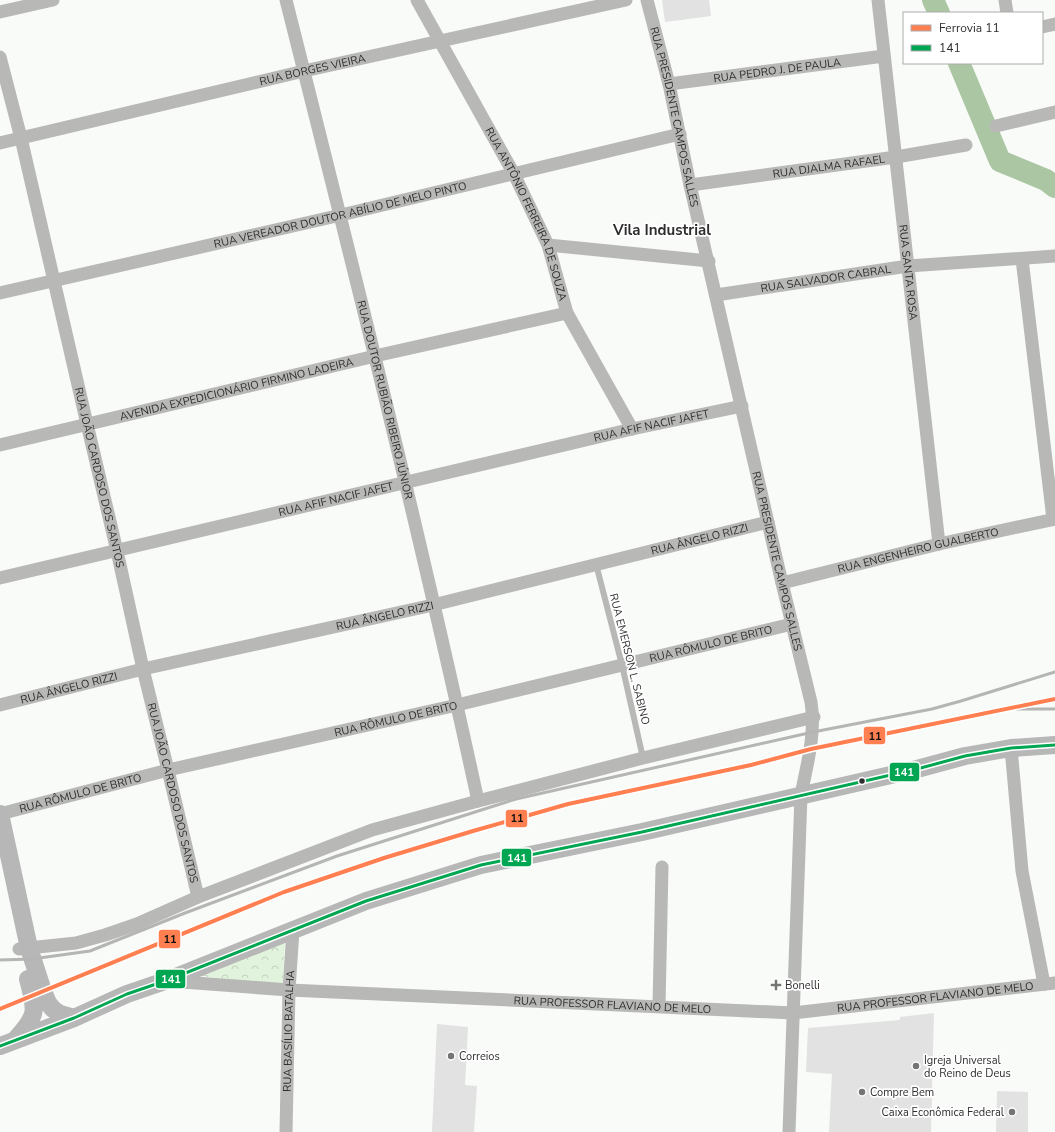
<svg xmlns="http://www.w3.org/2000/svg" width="1055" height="1132" font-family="'Nunito Sans',sans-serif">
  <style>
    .park { fill: url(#park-crowns) }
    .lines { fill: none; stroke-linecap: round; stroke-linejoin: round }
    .river { stroke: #abc6a3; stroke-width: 22 }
    .building { fill: #e1e2e1 }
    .lane { stroke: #b8b8b7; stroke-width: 6 }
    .street { stroke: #b8b8b7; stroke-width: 13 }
    .secondary { stroke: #b6b7b6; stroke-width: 18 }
    .rail { stroke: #b5b5b4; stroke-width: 3 }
    .bus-1-casing { stroke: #fff; stroke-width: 6 }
    .bus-1 { stroke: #00a651; stroke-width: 3 }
    .rail-1-casing { stroke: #fff; stroke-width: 7 }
    .rail-1 { stroke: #ff7f50; stroke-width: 4 }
    .bus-dot { fill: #2d2e2d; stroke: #fff; stroke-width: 1.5 }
    .poi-dot { fill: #747674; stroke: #fff; stroke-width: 1.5 }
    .labels { text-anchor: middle; stroke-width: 3.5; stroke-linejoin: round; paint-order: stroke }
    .street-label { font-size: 11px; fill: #2d2e2d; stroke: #fff }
    .poi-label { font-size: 11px; fill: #2d2e2d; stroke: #fff; text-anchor: start }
    .district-label { font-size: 15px; font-weight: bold; fill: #2d2e2d; stroke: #fff }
    .line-badge { stroke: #fff; stroke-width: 1.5 }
    .badge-label { font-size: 11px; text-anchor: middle; font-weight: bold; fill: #fff }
    .pale-badge-label { font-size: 11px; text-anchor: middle; font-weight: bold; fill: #111 }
  </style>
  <defs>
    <pattern id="park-crowns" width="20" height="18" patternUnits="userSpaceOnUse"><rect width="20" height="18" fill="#e1f3dc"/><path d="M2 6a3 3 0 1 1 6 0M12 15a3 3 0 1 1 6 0" fill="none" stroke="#c1d1bd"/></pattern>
  </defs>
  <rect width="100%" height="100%" fill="#f9fbf8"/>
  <path class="park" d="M285 941 283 986 201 976Z"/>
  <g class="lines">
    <g class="river">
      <path d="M933 0 939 13"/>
      <path d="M959 63 1000 161 1046 180 1055 187"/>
    </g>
  </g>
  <g class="building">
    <path d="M662 0H709L711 16 665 22Z"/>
    <path d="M934 1013 931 1132H829L832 1074 806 1072 808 1028 900 1020V1017Z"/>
    <path d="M437 1024 468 1027 465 1085 477 1086 474 1132H432Z"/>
    <path d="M997 1091 1028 1092V1132H996Z"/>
  </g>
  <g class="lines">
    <path class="lane" d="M596 564 622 665 643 758"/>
    <g class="street">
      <path id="s1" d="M286 0C353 266 420 533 478 801"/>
      <path id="s2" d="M417 0 514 174 548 245 567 313 632 429"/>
      <path id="s3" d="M647 0 669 84 690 185 782 583 811 702C816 734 807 764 801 795L789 1132"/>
      <path id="s4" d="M878 0 939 544"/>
      <path d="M1005 0 1007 13"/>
      <path d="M0 12 53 0"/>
      <path d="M1042 27 1055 24"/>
      <path id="s5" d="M0 57 21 138 87 424 117 551 143 669 168 770 198 897"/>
      <path id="s6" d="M669 84 884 56"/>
      <path d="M996 126 1055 112"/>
      <path id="s7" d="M0 143 304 71 626 0"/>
      <path id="s8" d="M690 185 896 157 966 145"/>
      <path d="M548 245 709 261"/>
      <path d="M1022 259 1053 519"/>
      <path id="s9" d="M0 293 341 215 680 134"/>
      <path id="s10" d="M716 295 908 266 1055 256"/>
      <path id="s11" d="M0 445 375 356 567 313"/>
      <path id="s12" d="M0 578 632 429 742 406"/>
      <path id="s13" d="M782 583 939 544 1055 519"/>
      <path id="s14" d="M0 705 143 669 433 605 768 522"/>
      <path d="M1011 748 1022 871 1044 984"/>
      <path id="s15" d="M0 814 168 770 457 705 792 624"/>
      <path d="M19 949 76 943 105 935 137 924 198 897 372 830 478 801 643 758 814 717"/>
      <path id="s16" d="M169 981 289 990 793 1013 1055 983"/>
      <path d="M659 1006 662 867"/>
      <path id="s17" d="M286 1132 289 990 293 930"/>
    </g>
    <g class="secondary">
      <path d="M0 814 29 948 43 991 48 1003 53 1009 60 1014 74 1018"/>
      <path d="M15 1040C39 1014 36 1011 28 979"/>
      <path d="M0 1046 74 1018 127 994 168 980 366 901 481 865 642 832 917 769 965 756 1011 748 1055 745"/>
    </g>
    <g class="rail">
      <path d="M999 709H1055"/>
      <path d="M0 960 32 959 90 951 185 913 337 856 516 799 813 732 932 709 961 701 1055 672"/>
    </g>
    <defs>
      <path id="bus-1" d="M0 1046 74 1018 127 994 168 980 366 901 481 865 642 832 917 769 965 756 1011 748 1055 745"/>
    </defs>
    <use href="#bus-1" class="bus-1-casing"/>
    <use href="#bus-1" class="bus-1"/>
    <defs>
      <path id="rail-1" d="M0 1009 284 892 384 858 473 831 568 804 751 765 811 749 1055 699"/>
    </defs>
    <use href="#rail-1" class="rail-1-casing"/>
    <use href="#rail-1" class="rail-1"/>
  </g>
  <circle class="bus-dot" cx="862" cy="781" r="3.5"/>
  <g class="poi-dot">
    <path d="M774 979h4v4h4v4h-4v4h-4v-4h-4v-4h4z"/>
    <circle cx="451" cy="1056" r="4"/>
    <circle cx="916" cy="1066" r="4"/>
    <circle cx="862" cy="1092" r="4"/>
    <circle cx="1012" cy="1112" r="4"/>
  </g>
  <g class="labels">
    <g class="street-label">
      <text dy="4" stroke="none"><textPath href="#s7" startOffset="321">RUA BORGES VIEIRA</textPath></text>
      <text dy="4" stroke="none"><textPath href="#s6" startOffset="109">RUA PEDRO J. DE PAULA</textPath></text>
      <text dy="4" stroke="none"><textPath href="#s3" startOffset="120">RUA PRESIDENTE CAMPOS SALLES</textPath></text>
      <text dy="4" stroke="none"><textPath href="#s8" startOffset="140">RUA DJALMA RAFAEL</textPath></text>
      <text dy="4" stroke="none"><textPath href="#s9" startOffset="349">RUA VEREADOR DOUTOR ABÍLIO DE MELO PINTO</textPath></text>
      <text dy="4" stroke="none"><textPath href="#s2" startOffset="241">RUA ANTÔNIO FERREIRA DE SOUZA</textPath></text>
      <text dy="4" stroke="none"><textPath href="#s4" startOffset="274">RUA SANTA ROSA</textPath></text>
      <text dy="4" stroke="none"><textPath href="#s10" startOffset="111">RUA SALVADOR CABRAL</textPath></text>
      <text dy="4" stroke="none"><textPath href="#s11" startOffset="243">AVENIDA EXPEDICIONÁRIO FIRMINO LADEIRA</textPath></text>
      <text dy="4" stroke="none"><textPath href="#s1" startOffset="412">RUA DOUTOR RUBIÃO RIBEIRO JÚNIOR</textPath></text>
      <text dy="4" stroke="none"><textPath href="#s12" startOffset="669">RUA AFIF NACIF JAFET</textPath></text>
      <text dy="4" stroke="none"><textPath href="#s5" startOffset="432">RUA JOÃO CARDOSO DOS SANTOS</textPath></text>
      <text dy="4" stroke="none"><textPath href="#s12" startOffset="345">RUA AFIF NACIF JAFET</textPath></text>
      <text dy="4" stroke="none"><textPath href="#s14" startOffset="719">RUA ÂNGELO RIZZI</textPath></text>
      <text dy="4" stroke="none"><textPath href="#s13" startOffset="140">RUA ENGENHEIRO GUALBERTO</textPath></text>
      <text dy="4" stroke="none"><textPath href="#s3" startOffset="576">RUA PRESIDENTE CAMPOS SALLES</textPath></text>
      <text dy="4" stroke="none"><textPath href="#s14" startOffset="395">RUA ÂNGELO RIZZI</textPath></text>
      <text dy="4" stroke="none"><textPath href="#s15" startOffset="731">RUA RÔMULO DE BRITO</textPath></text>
      <text transform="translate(630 659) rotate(76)" y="4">RUA EMERSON L. SABINO</text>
      <text dy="4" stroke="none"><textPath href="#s14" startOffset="71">RUA ÂNGELO RIZZI</textPath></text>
      <text dy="4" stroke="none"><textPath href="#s15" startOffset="407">RUA RÔMULO DE BRITO</textPath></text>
      <text dy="4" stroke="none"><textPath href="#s15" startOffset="83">RUA RÔMULO DE BRITO</textPath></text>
      <text dy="4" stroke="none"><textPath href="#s5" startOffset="756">RUA JOÃO CARDOSO DOS SANTOS</textPath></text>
      <text dy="4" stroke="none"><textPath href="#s16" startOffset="768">RUA PROFESSOR FLAVIANO DE MELO</textPath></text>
      <text dy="4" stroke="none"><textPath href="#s16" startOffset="444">RUA PROFESSOR FLAVIANO DE MELO</textPath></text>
      <text dy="4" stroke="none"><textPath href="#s17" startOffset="101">RUA BASÍLIO BATALHA</textPath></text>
    </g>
    <g class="poi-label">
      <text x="785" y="989">Bonelli</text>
      <text x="459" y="1060">Correios</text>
      <text x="924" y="1064">Igreja Universal<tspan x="924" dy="13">do Reino de Deus</tspan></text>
      <text x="870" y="1096">Compre Bem</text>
      <text x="1004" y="1116" text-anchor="end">Caixa Econômica Federal</text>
    </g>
    <g class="district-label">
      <text x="662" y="235">Vila Industrial</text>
    </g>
  </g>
  <g class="line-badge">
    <rect x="863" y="726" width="23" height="19" rx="4" fill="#ff7f50"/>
    <rect x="889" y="762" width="31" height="20" rx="4" fill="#00a651"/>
    <rect x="505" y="809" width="23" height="19" rx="4" fill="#ff7f50"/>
    <rect x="501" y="848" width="31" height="19" rx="4" fill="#00a651"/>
    <rect x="158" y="929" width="23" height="20" rx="4" fill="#ff7f50"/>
    <rect x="155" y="969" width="31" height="20" rx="4" fill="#00a651"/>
  </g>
  <g class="badge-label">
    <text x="904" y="776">141</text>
    <text x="517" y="862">141</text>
    <text x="171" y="983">141</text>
  </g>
  <g class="pale-badge-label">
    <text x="875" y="740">11</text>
    <text x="517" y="822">11</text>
    <text x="170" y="943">11</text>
  </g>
  <rect x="903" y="12" width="140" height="52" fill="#ffffff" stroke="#ababab"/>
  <rect x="911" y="25" width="20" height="6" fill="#ff7f50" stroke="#ababab"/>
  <text x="939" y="32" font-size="12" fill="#2d2e2d">Ferrovia 11</text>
  <rect x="911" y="45" width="20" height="6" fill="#00a651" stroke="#ababab"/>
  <text x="939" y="52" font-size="12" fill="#2d2e2d">141</text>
</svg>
